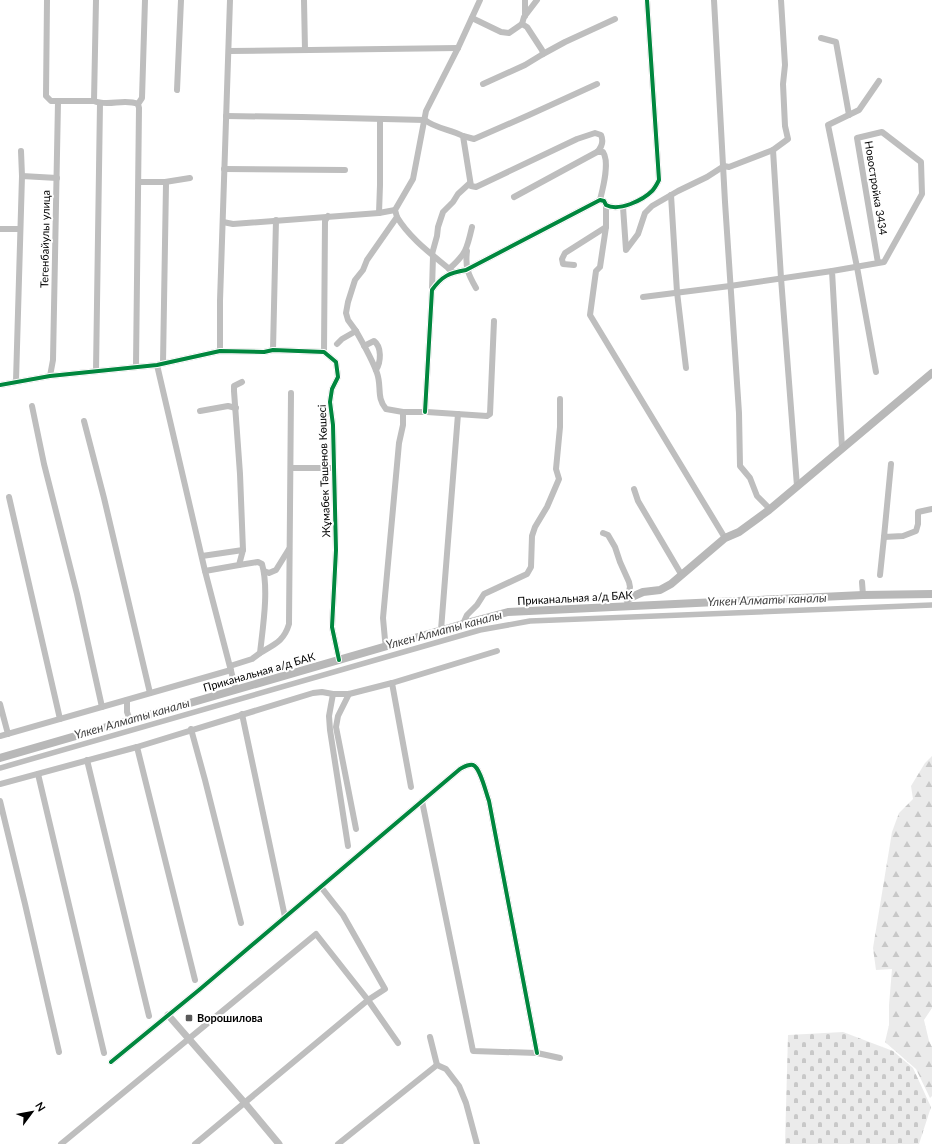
<svg xmlns="http://www.w3.org/2000/svg" width="932" height="1144" font-family="Lato,sans-serif">
  <style>
    .forest { fill: url(#forest-firs) }
    .cemetery { fill: url(#cemetery-stones) }
    .lines { fill: none; stroke-linecap: round; stroke-linejoin: round }
    .canal { stroke: #bebebe; stroke-width: 5.5 }
    .minor { stroke: #bebebe; stroke-width: 6 }
    .tertiary { stroke: #bebebe; stroke-width: 7 }
    .secondary { stroke: #b8b8b8; stroke-width: 8 }
    .cycleway-casing { stroke: #fff; stroke-width: 6 }
    .cycleway { stroke: #00873e; stroke-width: 4 }
    .poi-dot { fill: #595959; stroke: #fff; stroke-width: 1.5 }
    .labels { text-anchor: middle; stroke-width: 4; stroke-linejoin: round; paint-order: stroke }
    .street-label { font-size: 11px; fill: #000; stroke: #fff }
    .poi-label { font-size: 11px; font-weight: bold; fill: #000; stroke: #fff; text-anchor: start }
    .water-label { font-size: 12px; font-style: italic; fill: #434343; stroke: #fff }
  </style>
  <defs>
    <pattern id="forest-firs" width="22" height="20" patternUnits="userSpaceOnUse"><rect width="22" height="20" fill="#ebebeb"/><path d="M5 1l3.5 6h-7zM16 11l3.5 6h-7z" fill="#c8c8c8"/></pattern>
    <pattern id="cemetery-stones" width="16" height="16" patternUnits="userSpaceOnUse"><rect width="16" height="16" fill="#ebebeb"/><path d="M2 7V4a2 2 0 0 1 4 0v3zM10 15v-3a2 2 0 0 1 4 0v3z" fill="#c8c8c8"/></pattern>
  </defs>
  <rect width="100%" height="100%" fill="#fff"/>
  <path class="forest" d="M932 756V1008L924 1020 929 1041 932 1047V1096L930 1098 916 1069 885 1042 889 1025V1005L892 969 876 970 873 948 892 832 899 813 913 799 911 786 925 763Z"/>
  <path class="cemetery" d="M843 1032 893 1051 913 1068 931 1107 919 1144H785L788 1035Z"/>
  <g class="lines">
    <path class="canal" d="M0 768 480 630 530 621 932 605"/>
    <g class="minor">
      <path d="M47 0 46 96 51 101H94C108 107 124 98 138 104"/>
      <path d="M304 0 305 50"/>
      <path d="M714 0 725 202 739 413 740 466 750 478 757 496 770 509"/>
      <path d="M525 16V0"/>
      <path d="M472 18 501 32 509 33 522 24 527 27 542 50 543 54 525 65 483 84"/>
      <path d="M522 24 524 17 537 0"/>
      <path d="M821 38 836 42 849 115"/>
      <path d="M229 51 458 48"/>
      <path d="M543 54 565 42 615 19"/>
      <path d="M177 90 181 0"/>
      <path d="M94 101 96 0"/>
      <path d="M226 116 302 117 425 120C436 129 451 129 463 136L471 186 476 187 577 139 595 133 601 135C604 142 602 147 597 152"/>
      <path d="M463 136 474 139 529 115 597 84"/>
      <path d="M773 150 781 278 797 486"/>
      <path d="M21 151 22 176"/>
      <path d="M224 169 345 170"/>
      <path d="M139 182H165L166 184 163 363"/>
      <path d="M165 182 190 178"/>
      <path d="M671 195 677 292 686 368"/>
      <path d="M514 197 597 152H603C610 162 603 188 600 200"/>
      <path d="M623 207 626 250 638 234 645 213 652 206 678 191 707 177 724 166 729 167 773 150 788 139 785 126 783 84 785 65 781 0"/>
      <path d="M379 213 380 185V120"/>
      <path d="M397 217C410 239 434 256 453 272"/>
      <path d="M223 222 233 224 379 213 395 210"/>
      <path d="M606 227 600 267 596 271 590 315 725 538"/>
      <path d="M0 229H19"/>
      <path d="M467 251C465 267 468 274 476 288"/>
      <path d="M432 254 437 236 438 227 443 212 453 202 458 194 470 183"/>
      <path d="M574 265 563 264 562 259 565 253 606 227V205"/>
      <path d="M449 269C466 254 467 249 472 227"/>
      <path d="M432 290 433 256"/>
      <path d="M643 297 730 286 832 271"/>
      <path d="M356 331C364 345 372 359 377 373 382 387 376 397 386 409L403 412"/>
      <path d="M337 344 342 339 356 331 348 320 346 313 348 302 355 280 363 270 367 260 397 217 395 210 413 179 426 111 458 48 480 0"/>
      <path d="M364 346 374 341C382 347 381 362 376 370"/>
      <path d="M273 350 276 220"/>
      <path d="M220 351V301L230 0"/>
      <path d="M324 352 325 221 328 216"/>
      <path d="M157 365 205 571 236 690"/>
      <path d="M136 366 139 108 138 104 142 98 145 0"/>
      <path d="M96 371 100 103"/>
      <path d="M876 372 857 267 828 125 859 110 879 81"/>
      <path d="M50 376 53 360 58 102"/>
      <path d="M16 381 22 176 57 178"/>
      <path d="M0 385 50 376 157 365 220 351 264 352 273 350 324 352 336 362 338 377 332 389 330 402 333 425 336 550 332 627 339 660"/>
      <path d="M32 406 44 464 77 594 102 707"/>
      <path d="M200 411 228 406 236 408"/>
      <path d="M425 412 432 290C442 276 449 273 466 270L600 200 604 201 606 205C619 212 643 200 652 191 655 188 657 184 659 180L647 0"/>
      <path d="M84 421 104 498 150 693"/>
      <path d="M842 448 832 271 884 262 922 194 921 162 882 132 857 138 878 263"/>
      <path d="M891 464 884 537 903 536 916 531 918 524V512L932 509"/>
      <path d="M291 468H334"/>
      <path d="M634 489 638 501 681 574"/>
      <path d="M9 497 60 719"/>
      <path d="M603 533 608 535 615 547 620 562 629 582 630 587 627 601"/>
      <path d="M202 556 243 550"/>
      <path d="M205 571 239 565 243 550 240 474 234 391V386L242 382"/>
      <path d="M264 571 269 573 276 570 289 549"/>
      <path d="M880 575 884 537"/>
      <path d="M862 582 863 595"/>
      <path d="M463 624 467 615 477 605 484 594 527 574 531 567 532 536 535 527 547 507 559 479 556 469 560 427V399"/>
      <path d="M441 630 458 414"/>
      <path d="M386 646 385 640 383 618 399 443 403 425V412H427L487 416 490 414 494 321"/>
      <path d="M260 653C275 644 284 641 289 624L291 393"/>
      <path d="M230 666 252 659 260 653C263 626 269 589 262 564L258 562 239 565"/>
      <path d="M392 683 411 787"/>
      <path d="M333 694 329 716 330 730 348 846"/>
      <path d="M349 694 338 716 336 727 356 829"/>
      <path d="M127 700V712L130 720"/>
      <path d="M0 704 8 734"/>
      <path d="M242 714 285 917"/>
      <path d="M191 729 205 780 241 923"/>
      <path d="M0 736 231 670"/>
      <path d="M137 747 195 980"/>
      <path d="M87 760 149 1016"/>
      <path d="M38 774 104 1053"/>
      <path d="M0 784 137 747 313 693 322 692 333 694H349L392 683 497 651"/>
      <path d="M0 801 25 904 59 1052"/>
      <path d="M422 801 473 1051 537 1053 560 1058"/>
      <path d="M430 1037 437 1065"/>
      <path d="M111 1062 199 990 460 769C464 767 468 764 473 765 480 767 486 793 489 801L537 1053"/>
      <path d="M61 1144 316 934 368 1000 398 1043"/>
      <path d="M195 1144 368 1000 385 989 343 915 321 887"/>
      <path d="M338 1144 437 1065 446 1069 459 1086 466 1103 477 1144"/>
    </g>
    <path class="tertiary" d="M168 1015 244 1102 279 1144"/>
    <g class="secondary">
      <path d="M627 599 643 592 660 590 671 584 725 538 739 532 769 510 932 373"/>
      <path d="M0 758 463 624 508 612 863 595 932 594"/>
    </g>
    <defs>
      <g id="cycleway">
        <path d="M0 385 50 376 157 365 220 351 264 352 273 350 324 352 336 362 338 377 332 389 330 402 333 425 336 550 332 627 339 660"/>
        <path d="M425 412 432 290C442 276 449 273 466 270L600 200 604 201 606 205C619 212 643 200 652 191 655 188 657 184 659 180L647 0"/>
        <path d="M111 1062 199 990 460 769C464 767 468 764 473 765 480 767 486 793 489 801L537 1053"/>
      </g>
    </defs>
    <use href="#cycleway" class="cycleway-casing"/>
    <use href="#cycleway" class="cycleway"/>
  </g>
  <rect class="poi-dot" x="185" y="1014" width="8" height="8" rx="2"/>
  <g class="labels">
    <g class="street-label">
      <text transform="translate(876 188) rotate(81)" y="4">Новостройка 3434</text>
      <text transform="translate(45 239) rotate(-89)" y="4">Тегенбайулы улица</text>
      <text transform="translate(324 471) rotate(-92)" y="4">Жұмабек Тәшенов Көшесі</text>
      <text transform="translate(575 598) rotate(-3)" y="4">Приканальная а/д БАК</text>
      <text transform="translate(259 672) rotate(-16)" y="4">Приканальная а/д БАК</text>
    </g>
    <g class="poi-label">
      <text x="197" y="1022">Ворошилова</text>
    </g>
    <g class="water-label">
      <text transform="translate(767 600) rotate(-2)" y="4">Үлкен Алматы каналы</text>
      <text transform="translate(444 630) rotate(-15)" y="4">Үлкен Алматы каналы</text>
      <text transform="translate(132 719) rotate(-16)" y="4">Үлкен Алматы каналы</text>
    </g>
  </g>
  <g transform="translate(32 1112) rotate(58)" stroke="#ffffff" stroke-width="3" paint-order="stroke">
  <path d="M0-3L7 15L0 10L-7 15Z" fill="#000000"/>
  <text y="-6" font-size="11" font-weight="bold" text-anchor="middle" fill="#000000">N</text>
  </g>
</svg>
